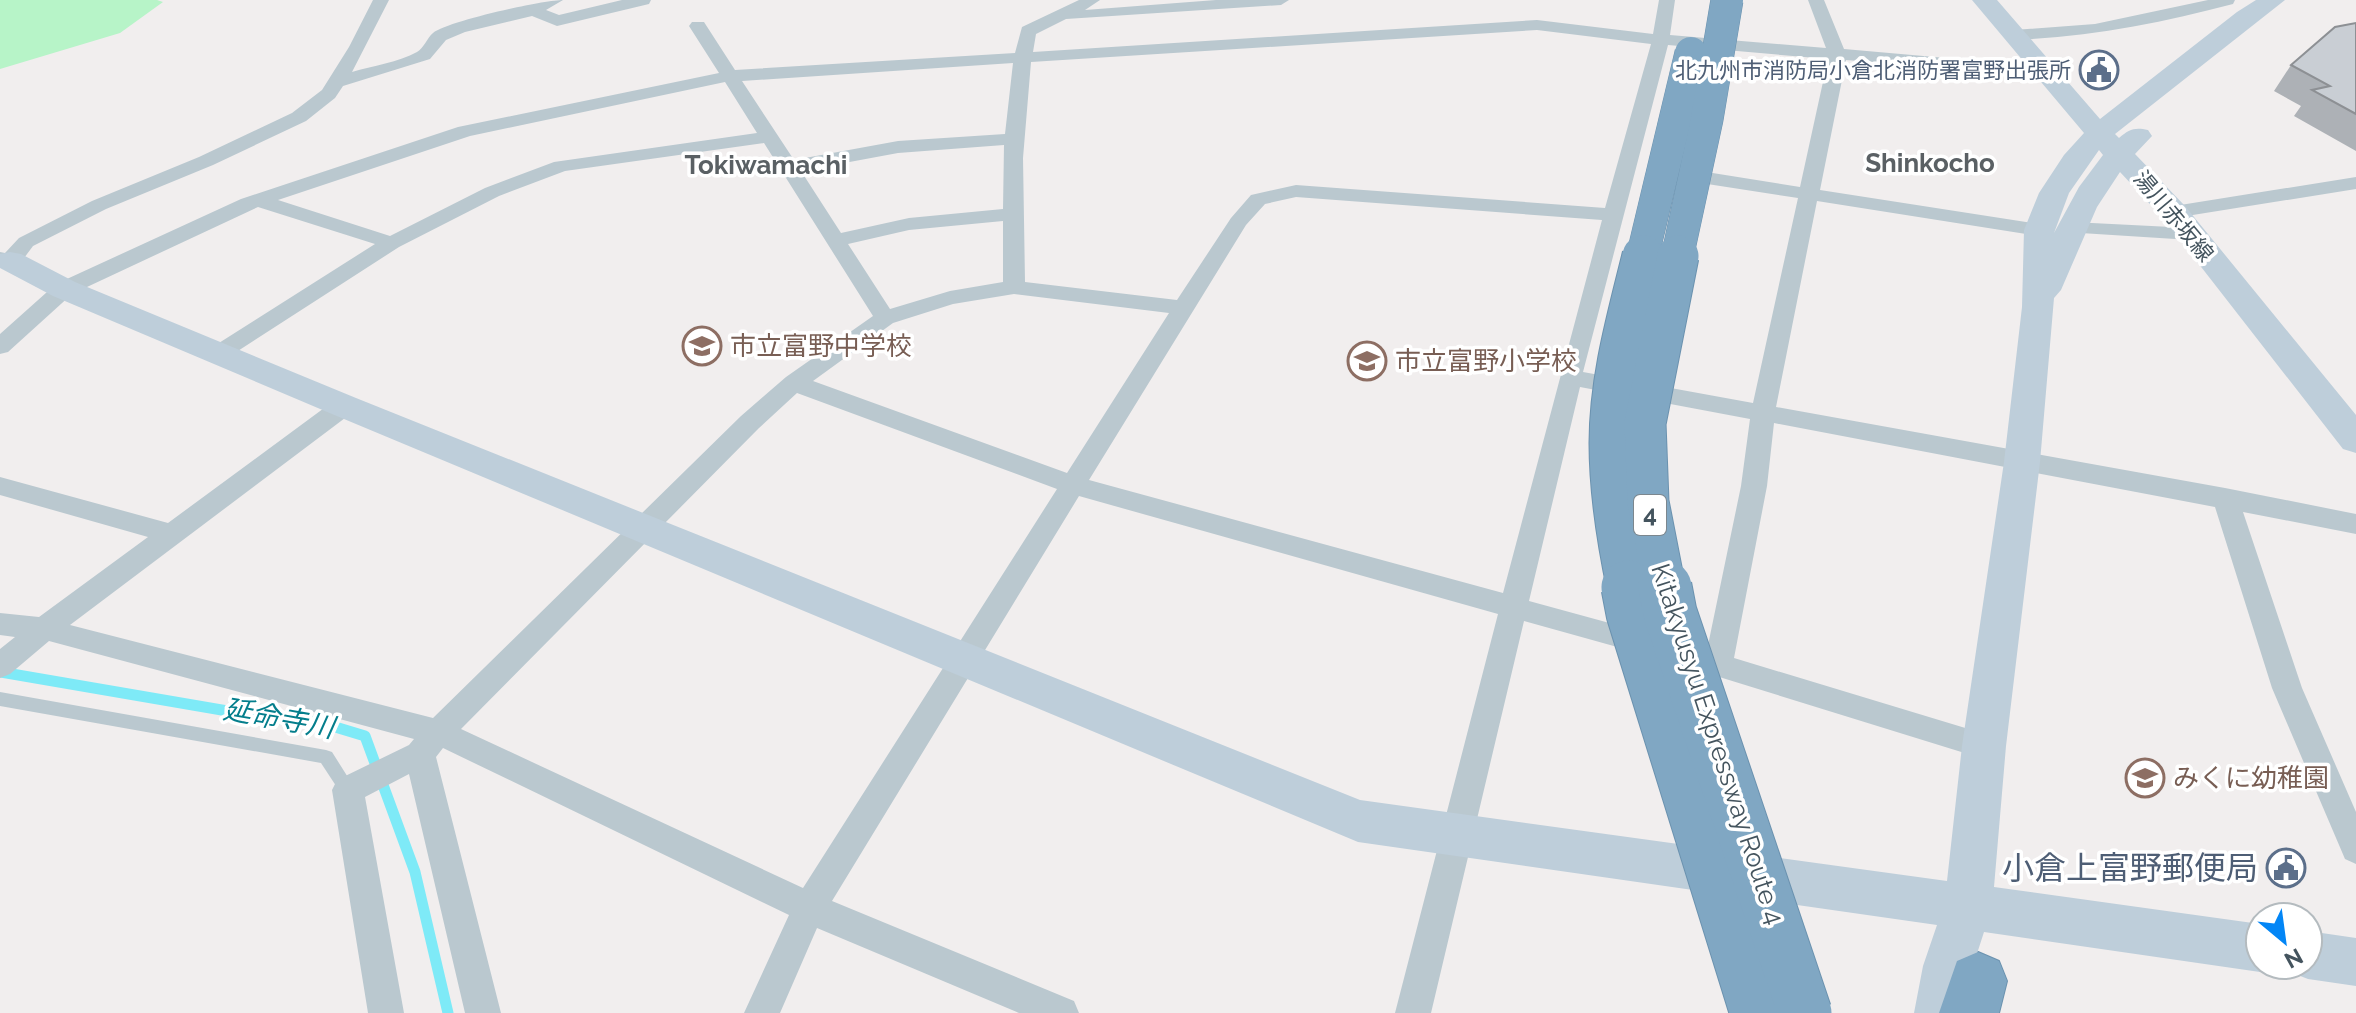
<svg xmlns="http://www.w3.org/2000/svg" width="2356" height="1013" font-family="Raleway,'Noto Sans JP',sans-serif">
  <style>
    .green { fill: #b7f4c8 }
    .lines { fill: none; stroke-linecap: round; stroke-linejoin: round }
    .stream { stroke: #7eeaf7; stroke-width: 11 }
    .highway-casing { stroke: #6b92af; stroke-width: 2 }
    .lane { fill: #bac8cf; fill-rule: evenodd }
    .street { fill: #bac8cf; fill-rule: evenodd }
    .secondary { fill: #beceda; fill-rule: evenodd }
    .highway { fill: #80a7c3; fill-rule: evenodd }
    .highway-bridge-far2-casing { stroke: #6b92af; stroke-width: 33; stroke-linecap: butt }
    .highway-bridge-far1-casing { stroke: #6b92af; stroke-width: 43; stroke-linecap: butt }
    .highway-bridge-casing { stroke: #6b92af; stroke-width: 55; stroke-linecap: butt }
    .highway-bridge-far2 { stroke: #80a7c3; stroke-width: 32 }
    .highway-bridge-far1 { stroke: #80a7c3; stroke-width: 41 }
    .highway-bridge { stroke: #80a7c3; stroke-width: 53 }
    .wall { fill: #adb1b6 }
    .building { fill: #c9ced4; stroke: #8d9094; stroke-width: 2 }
    .labels { text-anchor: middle; stroke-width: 7; stroke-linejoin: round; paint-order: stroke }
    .far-service-label { font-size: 22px; fill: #4e5e75; stroke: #fff; text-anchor: end }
    .far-street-label { font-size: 22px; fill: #44545e; stroke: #fff }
    .shield { fill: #fff; stroke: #7c878e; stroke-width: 2 }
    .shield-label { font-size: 24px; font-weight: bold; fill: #44545e }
    .far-quarter-label { font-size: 26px; font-weight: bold; fill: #5a6064; stroke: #fff }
    .education-label { font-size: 26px; fill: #785e54; stroke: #fff; text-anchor: start }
    .street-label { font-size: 26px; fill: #44545e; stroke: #fff }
    .water-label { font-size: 28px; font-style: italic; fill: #047e8c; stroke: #fff }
    .near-service-label { font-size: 32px; fill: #4e5e75; stroke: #fff; text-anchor: end }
  </style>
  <rect width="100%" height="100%" fill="#f1eeee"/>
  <path class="green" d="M0 0H157L163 2 120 33 0 69Z"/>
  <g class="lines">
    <path class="stream" d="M0 672 263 717 322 723 365 736 415 872 448 1013"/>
    <defs>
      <path id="highway" d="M1978 952 1999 961 2007 981 1999 1013H1939L1957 961Z"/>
    </defs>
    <use href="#highway" class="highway-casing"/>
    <path class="lane" d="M0 692 326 750 332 752 356 790 354 795 348 797 342 795 321 763 0 706Z"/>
    <g class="street">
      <path d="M373 0H389L352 72C372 66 399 62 417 52 424 48 427 38 433 33 448 21 543 0 563 0L546 10 559 15 622 0H651L649 4 557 26 532 16 465 32 446 40 430 59 343 86 335 98 306 121 213 165 106 209 33 246 18 266 0 265V252L5 253 19 238 92 201 199 157 292 113 322 90 349 47Z"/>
      <path d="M1079 0H1100L1085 10 1216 0H1289L1281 5 1066 19 1036 34 1033 52 1537 20 1653 34 1659 0H1675L1670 35 1826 48 1808 0H1824L1844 49 2049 67 2052 71 2049 75 2043 76 1846 60 1820 190 2039 224 2049 230 2039 236 1817 201 1776 407 2225 488 2356 514V534L2243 512 2302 688 2356 812V864L2345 859 2272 688 2215 507 1774 423 1767 486 1734 658 1995 737 1999 746 1995 755 1984 759 1674 663 1670 655 1674 647 1684 643 1707 650 1741 486 1750 419 1580 387 1529 601 1646 633 1656 636 1660 644 1656 652 1646 655 1524 621 1431 1013H1395L1498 614 1079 496 832 901 1074 1001 1079 1013H1019L817 928 780 1013H744L789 915 443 748 436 757 501 1013H465L409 774 365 797 404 1013H368L332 790 337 780 409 745 414 739 49 641 10 674 0 678V649L15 637 0 635V613L39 617 148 537 0 495V477L168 523 335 400H353L356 406 353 412 70 625 433 718 741 416 786 377 873 316 764 143 565 171 499 196 399 247 227 358H211L207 353 211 348 375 244 258 207 72 294 8 352 0 354V334L56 284 241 199 458 127 719 73 689 26 692 22H704L735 70 1015 53 1022 27ZM1537 30 1651 44 1605 208 1296 185 1251 195 1231 218 1177 300 1025 282 1023 158 1031 62ZM1668 45 1828 59 1800 187 1675 167 1665 173 1675 179 1798 198 1753 403 1583 372ZM1013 63 1005 134 898 141 794 160 742 81ZM725 82 757 133 554 162 485 188 390 236 278 200 470 136ZM1004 145 1003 209 909 218 841 233 801 171 898 153ZM1296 197 1602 220 1503 593 1089 480 1246 225 1265 204ZM1003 221V282L950 291 890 309 848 244 909 230ZM1014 294 1169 313 1067 473 813 381 893 323 953 304ZM797 393 1057 489 803 888 461 729 759 428Z"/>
      <path d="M2208 0H2235L2233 4C2161 23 2089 37 2014 40L2005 35 2014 30 2095 24Z"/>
      <path d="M2356 177V189L2174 218 2164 212 2174 206Z"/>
      <path d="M2072 222 2191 228 2201 234 2191 240 2065 232 2062 228Z"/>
    </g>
    <g class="secondary">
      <path d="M1972 0H1997L2100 119 2237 12 2256 0H2285L2115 134 2119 138C2129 129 2135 127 2148 130L2152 136 2135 154 2185 206 2356 415V453L2343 449 2163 218 2120 172 2097 207 2061 290 2054 298 2040 462 2006 746 1994 887 2260 924V965H2278L2260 972 1984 932 1973 966 1966 1013H1914L1923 966 1937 925 1358 842 332 414 53 296 0 268V254L10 252 21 254 75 282 356 398 1360 800 1947 881 1962 746 2004 462 2022 307 2024 230 2039 193 2064 155 2084 133ZM2099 150 2103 155 2079 187 2054 233 2069 193Z"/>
      <path d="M2308 931 2356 938V986L2308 979 2290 972 2287 965H2308Z"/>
    </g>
    <use href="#highway" class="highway"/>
    <defs>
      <g id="highway-bridge-far2">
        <path d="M1642 258 1691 53"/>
        <path d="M1677 258 1707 119 1727 0"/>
      </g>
      <g id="highway-bridge-far1">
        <path d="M1628 589C1618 542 1610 490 1610 443 1610 379 1628 317 1643 256"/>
        <path d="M1665 589 1648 502 1645 423 1678 256"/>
      </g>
      <g id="highway-bridge">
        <path d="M1628 587 1633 613 1757 1013"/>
        <path d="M1665 587 1670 613 1805 1013"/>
      </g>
    </defs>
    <use href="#highway-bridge-far2" class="highway-bridge-far2-casing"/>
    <use href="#highway-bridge-far1" class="highway-bridge-far1-casing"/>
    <use href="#highway-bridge" class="highway-bridge-casing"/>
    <use href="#highway-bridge-far2" class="highway-bridge-far2"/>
    <use href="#highway-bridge-far1" class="highway-bridge-far1"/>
    <use href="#highway-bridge" class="highway-bridge"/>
  </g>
  <path class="wall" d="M2356 23V151L2294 116 2301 106 2274 91 2291 65Z"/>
  <path class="building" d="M2356 23V114L2312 90 2330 86 2291 65 2335 27Z"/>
  <defs>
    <symbol id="civic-ring" viewBox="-11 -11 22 22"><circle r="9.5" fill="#fff" stroke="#5c6f8a" stroke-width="1.5"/><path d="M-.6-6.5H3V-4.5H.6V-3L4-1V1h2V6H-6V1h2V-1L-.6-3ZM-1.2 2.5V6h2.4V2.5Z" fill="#5c6f8a"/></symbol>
    <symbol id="school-ring" viewBox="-11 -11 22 22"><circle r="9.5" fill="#fff" stroke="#8d6e63" stroke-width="1.5"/><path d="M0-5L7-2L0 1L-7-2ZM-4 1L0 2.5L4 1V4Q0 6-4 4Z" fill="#8d6e63"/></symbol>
  </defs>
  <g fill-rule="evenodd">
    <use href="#civic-ring" x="2077" y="48" width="44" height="44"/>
    <use href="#school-ring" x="680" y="324" width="44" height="44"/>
    <use href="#school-ring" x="1345" y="339" width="44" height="44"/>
    <use href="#school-ring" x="2123" y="756" width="44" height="44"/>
    <use href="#civic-ring" x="2264" y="846" width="44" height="44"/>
  </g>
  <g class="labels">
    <g class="far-service-label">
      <text x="2071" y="78">北九州市消防局小倉北消防署富野出張所</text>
    </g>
    <g class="far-street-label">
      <text transform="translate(2174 216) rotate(50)" y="8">湯川赤坂線</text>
    </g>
    <rect class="shield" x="1634" y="495" width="32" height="40" rx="6"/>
    <g class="shield-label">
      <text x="1650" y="523">4</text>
    </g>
    <g class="far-quarter-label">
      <text x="1930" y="172">Shinkocho</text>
      <text x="766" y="174">Tokiwamachi</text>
    </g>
    <g class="education-label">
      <text x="730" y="355">市立富野中学校</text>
      <text x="1395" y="370">市立富野小学校</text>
      <text x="2173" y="787">みくに幼稚園</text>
    </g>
    <g class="street-label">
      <text transform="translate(1718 744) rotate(72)" y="9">Kitakyusyu Expressway Route 4</text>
    </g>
    <g class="water-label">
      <text transform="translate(279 718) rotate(10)" y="10">延命寺川</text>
    </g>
    <g class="near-service-label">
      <text x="2258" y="879">小倉上富野郵便局</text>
    </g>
  </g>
  <g transform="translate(2284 941) rotate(151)"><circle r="38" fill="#ffffff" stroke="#b4bbbf" stroke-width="2"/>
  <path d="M0-6L14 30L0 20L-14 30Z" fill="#0386f6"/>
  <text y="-12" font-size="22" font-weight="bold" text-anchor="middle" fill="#44545e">N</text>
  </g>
</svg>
